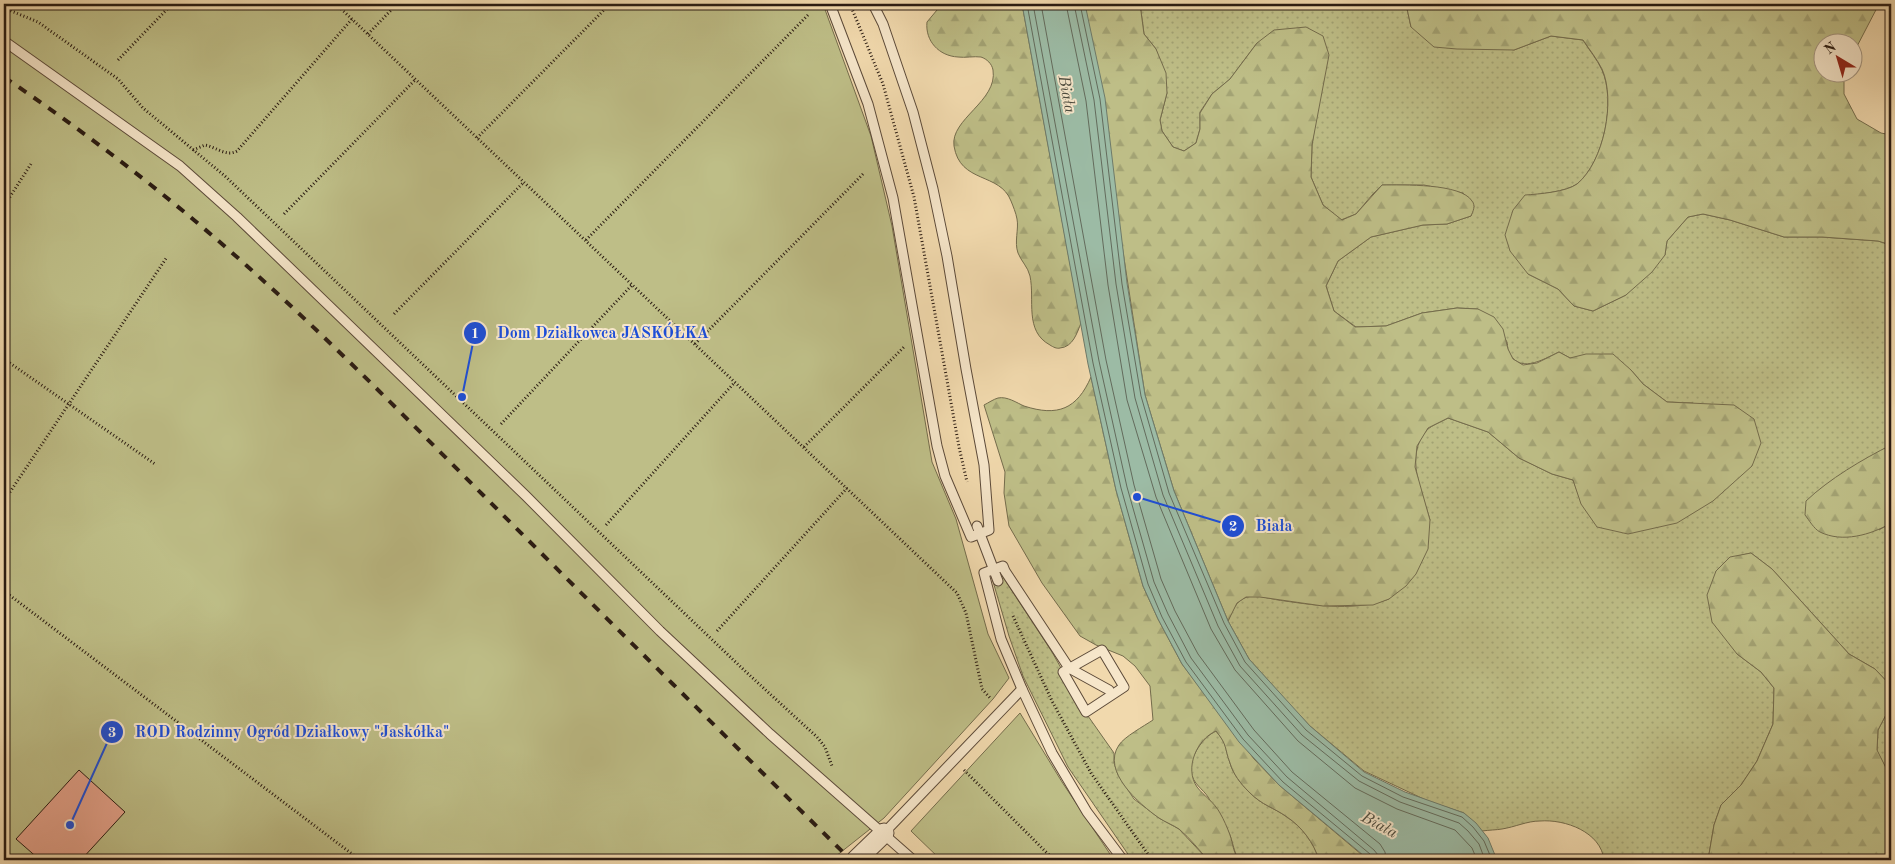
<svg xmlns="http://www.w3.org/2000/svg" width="1895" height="864" font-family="'Old Standard TT',serif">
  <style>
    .grass { fill: url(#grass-dots); stroke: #746c4c }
    .forest { fill: url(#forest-firs); stroke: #746c4c }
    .garden { fill: #bebe87; stroke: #746c4c }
    .water { fill: #9cbba5; stroke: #6e7b6a }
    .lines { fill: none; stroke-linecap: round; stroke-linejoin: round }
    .shore { stroke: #636b5c; stroke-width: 1 }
    .building { fill: #e5a28b; stroke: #2a1b12 }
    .lane-casing { stroke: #5c4a39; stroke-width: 11 }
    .street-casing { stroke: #5c4a39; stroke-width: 21 }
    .path { stroke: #2a1b12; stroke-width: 3; stroke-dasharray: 1 2.5; stroke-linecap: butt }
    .lane { stroke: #f6e6ca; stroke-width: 9 }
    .street { stroke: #f6e6ca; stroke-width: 19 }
    .rail { stroke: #2a1b12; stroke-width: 4; stroke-dasharray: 9 9; stroke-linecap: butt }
    .labels { text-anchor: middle; stroke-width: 4; stroke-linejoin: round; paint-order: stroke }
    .water-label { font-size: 16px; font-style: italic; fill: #4c4b3e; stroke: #f6e6ca }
    .leader { fill: none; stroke: #1d4ed8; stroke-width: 2 }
    .callout-dot { fill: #1d4ed8; stroke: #f6e6ca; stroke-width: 2 }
    .mark-label { font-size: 15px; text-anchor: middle; font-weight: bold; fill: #fff }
    .callout-label { font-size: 16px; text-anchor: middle; font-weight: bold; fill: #1d4ed8; stroke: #f6e6ca; stroke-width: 4; stroke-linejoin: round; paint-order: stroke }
  </style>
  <defs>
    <pattern id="grass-dots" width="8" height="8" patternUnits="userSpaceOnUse" patternTransform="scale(1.25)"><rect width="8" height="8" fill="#bebe87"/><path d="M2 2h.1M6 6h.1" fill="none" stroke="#a3a374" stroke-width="1.8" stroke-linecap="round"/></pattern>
    <pattern id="forest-firs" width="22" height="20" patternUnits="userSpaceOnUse" patternTransform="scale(1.25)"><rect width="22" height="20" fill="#bebe87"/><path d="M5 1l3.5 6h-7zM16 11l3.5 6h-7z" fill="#a3a374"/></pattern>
  </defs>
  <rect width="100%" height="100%" fill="#f1d9ad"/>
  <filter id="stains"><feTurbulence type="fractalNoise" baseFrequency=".004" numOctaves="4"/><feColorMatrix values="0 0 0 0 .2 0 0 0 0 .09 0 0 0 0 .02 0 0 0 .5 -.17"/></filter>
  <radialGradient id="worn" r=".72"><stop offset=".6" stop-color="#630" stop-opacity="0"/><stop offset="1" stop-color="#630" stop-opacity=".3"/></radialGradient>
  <g class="grass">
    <path d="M1140 4H1406L1411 27 1514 50 1551 36 1583 40C1589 50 1597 59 1602 70 1616 101 1604 162 1577 184 1566 192 1539 194 1525 196L1528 274 1558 289 1574 306 1593 311 1626 295 1665 255 1667 241 1688 217 1703 214 1730 220 1784 237H1822L1878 241 1891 245V445L1875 454 1879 530 1891 523V692V686L1875 669 1849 654 1772 569 1751 553 1730 558 1716 571 1737 654 1761 672 1774 688 1773 724 1757 761 1741 785 1721 805 1714 825 1708 860H1604C1601 832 1565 819 1540 821 1527 821 1515 827 1502 829 1496 830 1489 830 1482 831L1464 813 1428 801 1364 771 1310 726 1291 706 1249 659 1228 621C1233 611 1235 601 1247 597 1258 594 1273 600 1285 601 1319 606 1357 611 1389 599L1430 520C1422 491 1404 456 1427 430 1432 425 1441 422 1448 418L1488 432 1519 458 1552 474 1573 480 1582 504 1693 403 1667 402 1643 384 1631 370 1570 358 1559 352C1542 360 1518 375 1508 350 1507 347 1508 344 1507 342 1503 334 1484 316 1478 309L1457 308 1422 313 1386 326 1356 327 1334 311 1326 286 1338 261 1371 237 1423 225 1447 224 1471 216 1474 206 1463 193 1424 185H1382L1372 195 1356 214 1341 220 1323 205 1311 177 1312 145 1316 118 1257 43 1230 79 1212 94 1200 112V129L1196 143 1184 151 1173 147 1162 131 1160 120 1167 93 1156 49 1144 34Z"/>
    <path d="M1001 574 1052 652 1088 716 1114 753V763L1118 775 1134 799 1159 818 1179 829 1208 860H1132L1068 767 1023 676 1009 636 992 578Z"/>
    <path d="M1891 705V778L1877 751 1878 730Z"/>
    <path d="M1216 731C1228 745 1224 747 1230 763 1233 774 1241 784 1249 792 1263 806 1273 807 1287 817 1302 827 1314 843 1319 860H1239C1233 851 1233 840 1228 831 1221 820 1215 808 1208 797 1203 789 1193 784 1191 772 1189 757 1203 737 1216 731Z"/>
  </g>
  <g class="forest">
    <path d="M942 4H1022L1081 323C1077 333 1073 347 1060 348 1057 349 1053 347 1050 345 1024 331 1035 300 1030 276 1028 267 1021 261 1018 253 1014 242 1019 229 1017 219 1016 213 1013 206 1011 201 1000 172 960 184 954 146 950 119 998 101 993 70 992 64 987 59 981 57 974 56 965 58 958 57 939 56 925 41 927 22Z"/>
    <path d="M1085 4H1140L1144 34 1156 49 1166 73 1167 93 1160 120 1162 131 1173 147 1184 151 1196 143 1200 129V113L1212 94 1230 79 1257 43 1274 30 1306 27 1323 36 1329 55 1312 145 1311 177 1323 205 1342 220 1356 214 1382 185C1402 185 1461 183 1472 201 1476 206 1473 211 1471 216L1447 224 1423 225 1371 237 1338 261 1326 286 1334 311 1355 327 1386 326 1422 313 1457 308 1478 309 1494 317 1503 329 1508 349 1513 359 1523 365 1537 363 1559 352 1570 358 1586 354H1613L1631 370 1643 384 1667 402 1734 405 1754 419 1761 443 1752 466 1713 501 1677 523 1628 534 1597 527 1581 504 1573 480 1552 474 1519 458 1488 432 1448 418 1428 428 1417 446 1415 467 1430 520 1428 549 1416 574 1406 586 1389 599 1373 605 1323 606 1260 597H1246L1237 603 1228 621 1174 491 1145 395Z"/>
    <path d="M1406 4H1879L1853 54 1852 42H1822V72L1844 73V94L1857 119 1881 133 1891 135V245L1878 241 1822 237H1784L1730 220 1703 214 1688 217 1667 241 1665 255 1652 272 1626 295 1593 311 1574 306 1558 289 1528 274 1510 251 1505 235 1513 210 1525 195C1539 194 1566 192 1577 184 1604 162 1616 100 1602 69 1597 59 1589 49 1583 40L1551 36 1514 50 1457 49 1434 47 1411 27Z"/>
    <path d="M1091 377 1116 490 1143 586 1158 619 1182 664 1254 759 1279 785 1368 860H1319C1314 843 1302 827 1287 817 1273 807 1263 806 1249 792 1241 784 1233 774 1230 763 1224 747 1228 746 1216 731 1197 739 1184 768 1197 787 1204 796 1214 802 1220 813 1224 820 1227 827 1230 835 1233 844 1233 852 1239 860H1208C1199 850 1190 838 1179 829 1173 825 1165 822 1159 818 1139 804 1101 771 1119 745 1124 737 1144 726 1153 720L1150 686 1135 666 1123 656 1096 645 1080 636 1042 583 1009 526 1004 493 1005 472 984 405C988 403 994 399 998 398 1007 396 1017 403 1024 406 1058 417 1077 409 1091 377Z"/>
    <path d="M1891 445V523C1871 535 1842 543 1820 532 1814 529 1809 520 1805 515L1806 501C1829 479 1863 459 1891 445Z"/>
    <path d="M1751 553 1772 569 1849 654 1875 669 1891 686V705L1878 730 1877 750 1891 778V860H1708L1714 825 1721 805 1741 785 1757 761 1773 724 1774 688 1761 672 1737 654 1712 622 1707 595 1716 571 1730 557Z"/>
  </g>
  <g class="garden">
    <path d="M4 4H823L871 136 892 226 932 462 956 519 988 634 1009 678 993 699 884 818 831 860H4Z"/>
    <path d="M1020 713 1062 782 1114 860H941L911 831Z"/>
  </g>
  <path class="water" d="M1022 4H1085L1105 98 1127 283 1145 395 1174 491 1228 621 1249 659 1310 726 1364 772 1405 792 1464 813 1476 823 1488 838 1497 860H1369L1279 785 1239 742 1182 664 1158 619 1143 586 1116 490 1088 364Z"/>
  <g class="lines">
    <g class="shore">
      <path d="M1027 4 1093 363 1121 488 1148 584 1162 617 1186 662 1243 739 1283 782 1370 854 1372 860"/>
      <path d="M1033 4 1099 361 1127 487 1154 582 1168 614 1191 658 1248 735 1287 777 1374 850 1378 855V860"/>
      <path d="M1041 4 1106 360 1134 485 1161 579 1175 611 1198 654 1254 730 1292 772 1380 844 1385 852 1386 860"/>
      <path d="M1066 4 1086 101 1108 285 1127 400 1156 497 1211 629 1235 670 1298 741 1355 788 1397 809 1455 830 1472 848 1477 860"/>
      <path d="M1074 4 1094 100 1116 284 1135 398 1163 495 1218 626 1240 666 1302 735 1359 781 1400 802 1459 823 1468 831 1479 844 1485 860"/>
      <path d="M1080 4 1100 99 1122 284 1141 396 1169 493 1224 623 1245 662 1306 730 1362 776 1403 797 1462 817 1473 827 1484 841 1492 860"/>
    </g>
  </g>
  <path class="building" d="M79 770 125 812 81 860H40L16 839Z"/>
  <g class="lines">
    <defs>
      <g id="lane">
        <path d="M830 4 868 104 893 198 937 446 945 476 971 537 989 530 984 465 966 369 947 256 933 189 913 112 883 24 873 4"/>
        <path d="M4 41 180 166 237 217 526 496 660 631 770 734 913 860"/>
        <path d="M977 526 998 581"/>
        <path d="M1102 650 1124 687 1086 712 1063 672Z"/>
        <path d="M1109 690 1069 668 1005 571 1003 566 984 573 1001 639 1022 689 1052 753 1087 812 1123 860"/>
        <path d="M884 833 1022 689"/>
      </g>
      <path id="street" d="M856 860 884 833"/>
    </defs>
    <use href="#lane" class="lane-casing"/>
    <use href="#street" class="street-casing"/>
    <g class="path">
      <path d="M336 4 957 593 966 613 982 689 991 699"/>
      <path d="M850 4 883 84 914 197 959 447 967 482"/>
      <path d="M4 8 38 22 118 79 143 108 226 177 745 671 817 737 825 747 832 766"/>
      <path d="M368 34 397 4"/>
      <path d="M118 60 172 4"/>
      <path d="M477 138 610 4"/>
      <path d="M193 150 205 145C216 147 226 157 237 151L352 19"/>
      <path d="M4 206 31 164"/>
      <path d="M284 214 416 79"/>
      <path d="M586 240 809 14"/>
      <path d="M394 314 524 182"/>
      <path d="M695 344 863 174"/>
      <path d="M4 359 155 464"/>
      <path d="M501 424 632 285"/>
      <path d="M804 447 904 347"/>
      <path d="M4 501 167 257"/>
      <path d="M606 525 735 382"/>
      <path d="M4 591 360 860"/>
      <path d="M1013 616 1052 701 1091 773 1152 860"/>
      <path d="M717 631 847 488"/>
      <path d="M964 770 1054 860"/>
      <path d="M4 854 10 860"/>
    </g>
    <use href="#lane" class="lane"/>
    <use href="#street" class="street"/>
    <path class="rail" d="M4 77C89 135 170 197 247 266 329 339 406 418 484 496 606 618 728 739 851 860"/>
  </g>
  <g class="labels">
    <g class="water-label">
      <text transform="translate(1068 94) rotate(79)" y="6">Biała</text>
      <text transform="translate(1380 824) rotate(28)" y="6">Biała</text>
    </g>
  </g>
  <path class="leader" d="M462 397L475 333M1137 497L1233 526M70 825L112 732"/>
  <g class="callout-dot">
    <circle cx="462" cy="397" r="5"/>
    <circle cx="1137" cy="497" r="5"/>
    <circle cx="70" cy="825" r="5"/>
    <circle cx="475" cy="333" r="12"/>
    <circle cx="1233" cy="526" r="12"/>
    <circle cx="112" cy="732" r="12"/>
  </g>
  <g class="mark-label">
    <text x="475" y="338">1</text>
    <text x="1233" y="531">2</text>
    <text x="112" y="737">3</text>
  </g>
  <g class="callout-label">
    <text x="603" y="338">Dom Działkowca JASKÓŁKA</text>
    <text x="1274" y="531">Biała</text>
    <text x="292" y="737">ROD Rodzinny Ogród Działkowy "Jaskółka"</text>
  </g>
  <rect width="1895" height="864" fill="none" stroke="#f1d9ad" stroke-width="20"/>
  <rect x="5" y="5" width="1885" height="854" fill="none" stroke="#2a1b12" stroke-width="2.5"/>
  <rect x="10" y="10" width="1875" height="844" fill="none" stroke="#2a1b12"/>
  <g transform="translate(1838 58) rotate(322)"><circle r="24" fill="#f6e6ca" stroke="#a49580"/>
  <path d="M0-4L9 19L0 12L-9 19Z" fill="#8f2418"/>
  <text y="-8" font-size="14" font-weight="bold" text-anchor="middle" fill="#2a1b12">N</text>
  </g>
  <rect width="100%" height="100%" filter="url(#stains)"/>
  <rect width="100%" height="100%" fill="url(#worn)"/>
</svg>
